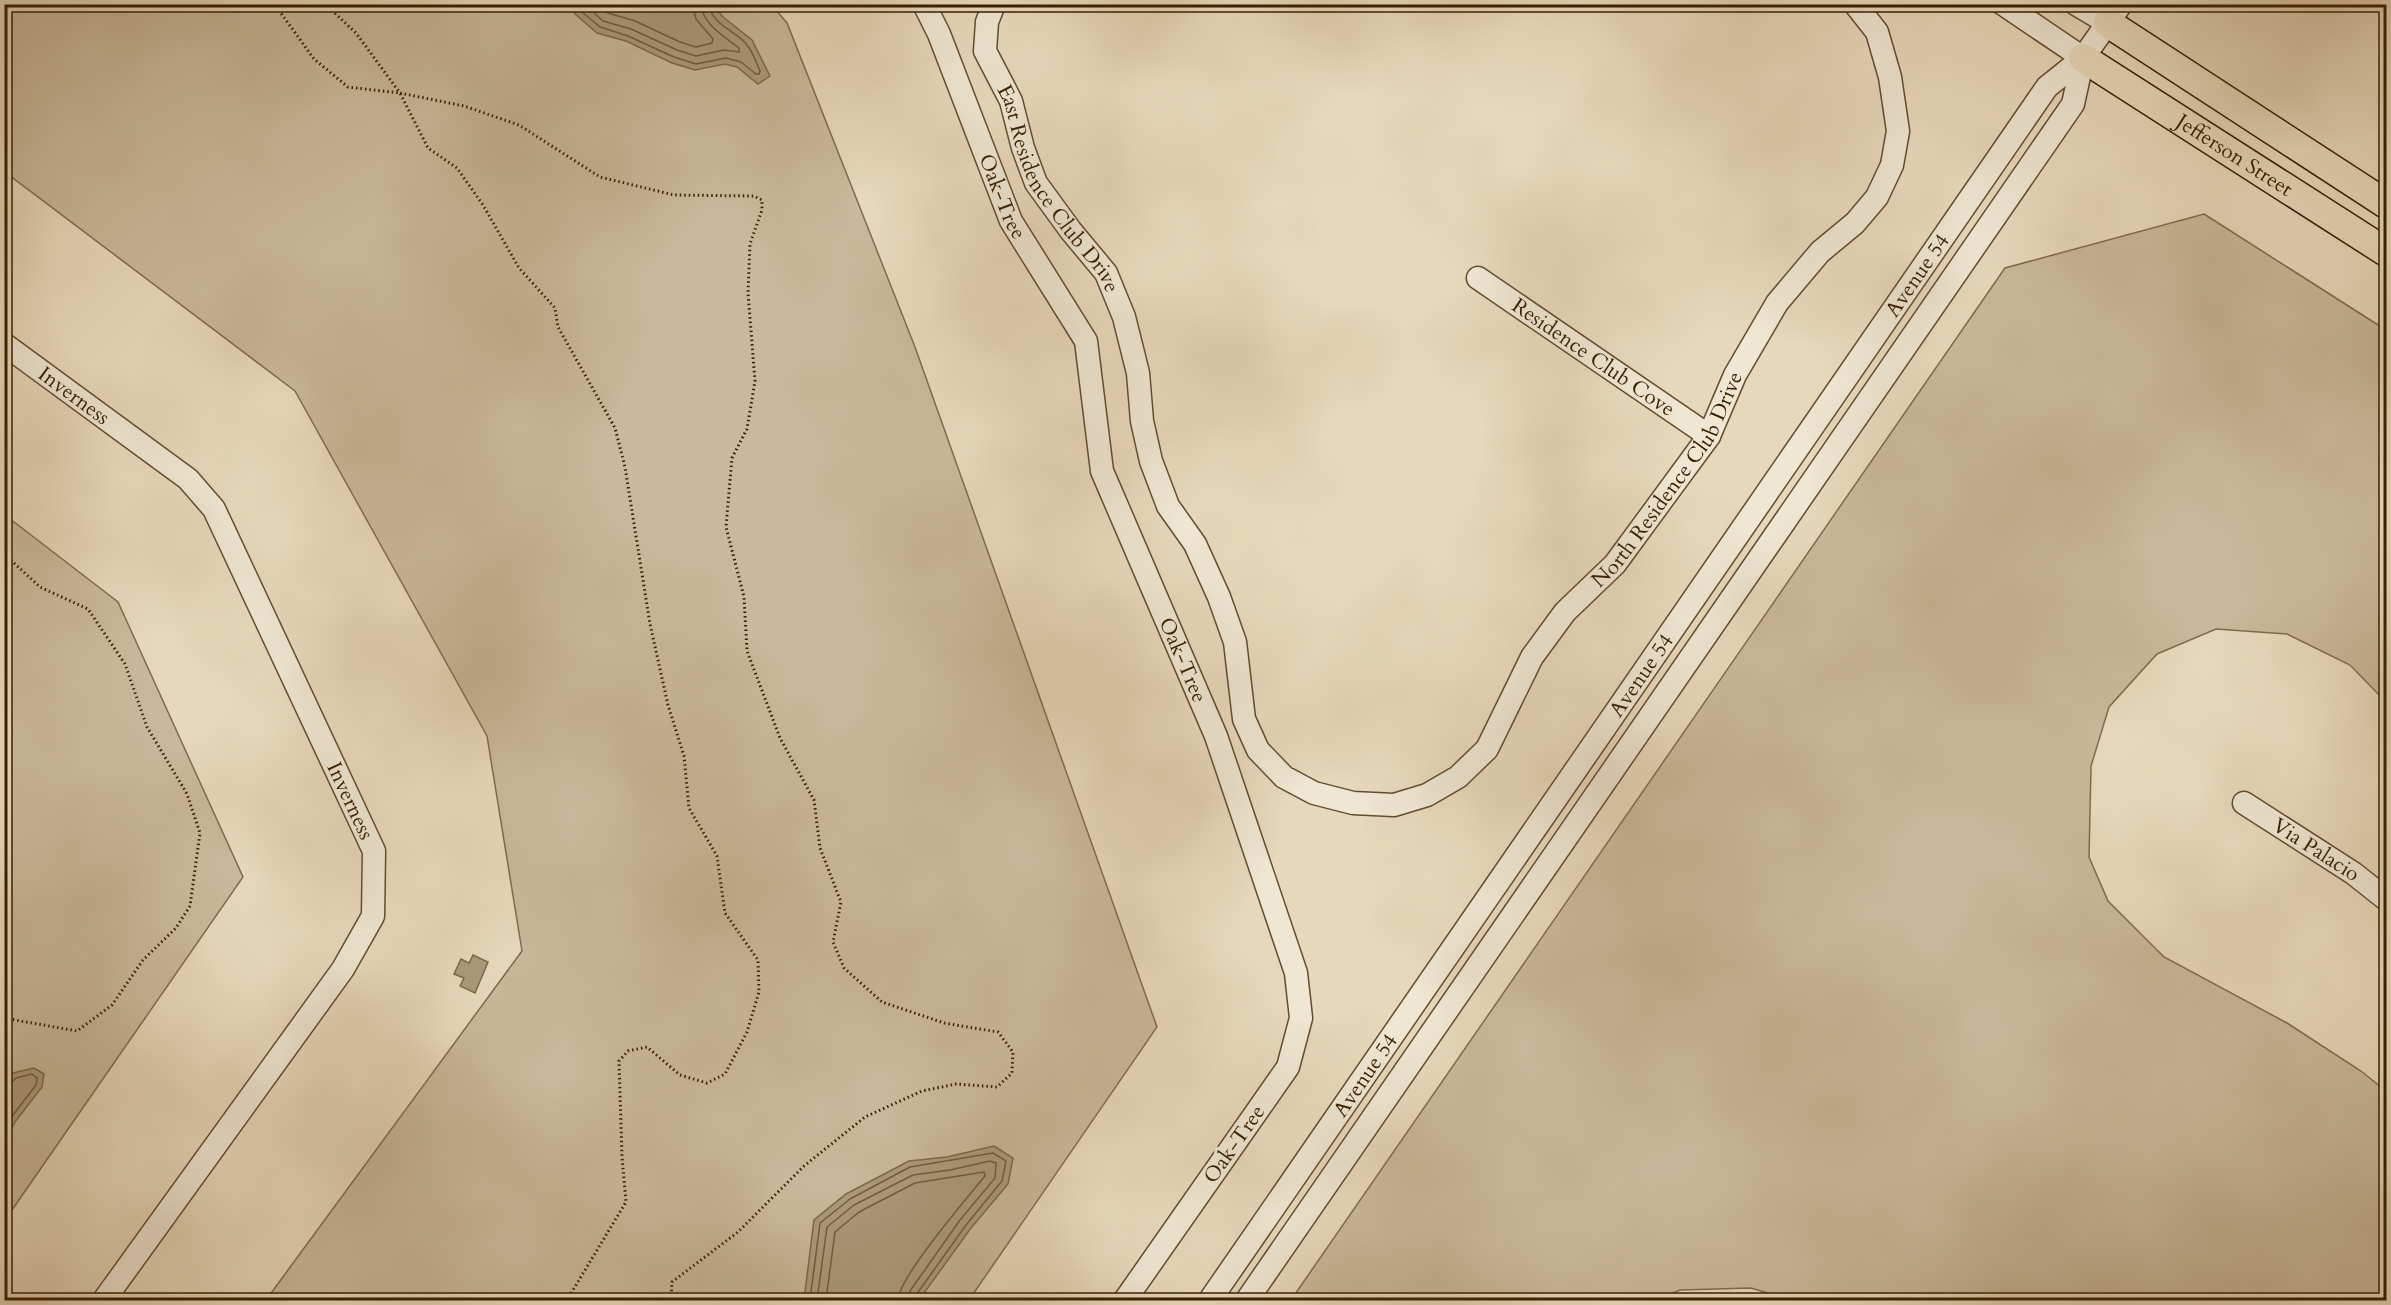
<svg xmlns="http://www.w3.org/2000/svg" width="2391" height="1305" font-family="Cardo,serif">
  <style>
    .green { fill: #c9b89b; stroke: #806b4e; stroke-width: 1.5 }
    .water { fill: #ab997b; stroke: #7d684a; stroke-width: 1.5 }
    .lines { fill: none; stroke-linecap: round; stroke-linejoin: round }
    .shore { stroke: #715c3e; stroke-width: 1.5 }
    .minor-casing { stroke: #634c2f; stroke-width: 25 }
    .major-casing { stroke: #371e00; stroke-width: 31 }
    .path { stroke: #371e00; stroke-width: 3; stroke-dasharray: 1.5 3; stroke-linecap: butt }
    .minor { stroke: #efe6d3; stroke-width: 22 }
    .major { stroke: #e7d8bb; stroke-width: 28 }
    .labels { text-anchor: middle; stroke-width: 6; stroke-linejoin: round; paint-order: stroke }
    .street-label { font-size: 21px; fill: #371e00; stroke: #efe6d3 }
  </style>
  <rect width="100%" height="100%" fill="#e7d8bb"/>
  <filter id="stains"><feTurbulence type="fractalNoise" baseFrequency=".00333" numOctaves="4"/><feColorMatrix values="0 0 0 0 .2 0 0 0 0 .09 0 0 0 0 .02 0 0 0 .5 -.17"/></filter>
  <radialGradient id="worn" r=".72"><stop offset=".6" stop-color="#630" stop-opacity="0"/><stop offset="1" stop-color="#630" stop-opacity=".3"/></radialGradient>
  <g class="green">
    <path d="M771 4 787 23 915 347 1157 1027 969 1300H266L522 951 487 736 295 391 5 172 4 5Z"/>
    <path d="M2204 214 2386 330V702L2350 665 2287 634 2216 629 2157 654 2109 707 2091 766 2089 857 2108 901 2164 957 2287 1023 2361 1071 2386 1091V1300H1791L1751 1288 1680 1290 1658 1300H1291L2005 268Z"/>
    <path d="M5 515 118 602 243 877 5 1220Z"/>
  </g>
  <g class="water">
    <path d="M575 5H713L723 17 752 40 770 76 758 84 737 67 725 64 695 70 672 63 626 41 597 33 575 14Z"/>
    <path d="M473 955 488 962 475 993 460 986 464 978 454 974 461 959 469 963Z"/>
    <path d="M34 1068 44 1074 42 1087 15 1122 5 1142V1082L13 1073Z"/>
    <path d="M994 1146 1013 1158 1008 1184 971 1228 919 1300H804L814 1220 846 1194 909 1161 947 1157Z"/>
  </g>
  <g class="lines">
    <g class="shore">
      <path d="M581 4 582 12 600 27 628 36 674 57 696 64 726 58 741 62 756 74H759L760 71C756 62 753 52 747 45 737 31 711 25 709 4"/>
      <path d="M589 4 590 9 603 21 631 29 677 50 696 56 724 50 739 52V48C725 37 702 24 701 4"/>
      <path d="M599 4 608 13 635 21 680 42 696 47 712 43 713 39 696 19 692 4"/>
      <path d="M4 1085 10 1084 16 1078 32 1074 37 1078 36 1085 10 1119 4 1130"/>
      <path d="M810 1300 820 1223 850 1199 910 1167 993 1153 1006 1161 1002 1181 966 1225 916 1295 915 1300"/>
      <path d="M817 1300 827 1227 854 1205 913 1175 950 1170 990 1161 996 1163 995 1178 960 1220 910 1291 907 1300"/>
      <path d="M826 1300 835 1232 859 1212 915 1183 984 1172 985 1176C967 1198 899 1277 898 1300"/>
    </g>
    <defs>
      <g id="minor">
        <path id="s1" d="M924 4 939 34 1011 221 1086 341 1102 471 1216 736 1296 973 1301 1018 1288 1067 1125 1300"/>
        <path id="s2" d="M994 4 987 22 985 51 1011 101 1023 148 1036 183 1071 231 1106 273 1124 317 1138 373 1142 421 1151 461 1168 506 1195 544 1219 597 1235 642 1244 719 1258 750 1284 777 1314 793 1353 803 1394 805 1427 795 1458 777 1487 749 1532 657 1565 612 1615 564 1709 436 1735 375 1777 303 1820 252 1855 223 1877 197 1892 165 1898 131 1890 77 1877 32 1855 4"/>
        <path d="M2003 4 2083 58"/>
        <path d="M2076 4 2108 23"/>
        <path id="s3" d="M1478 278 1709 436"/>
        <path id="s4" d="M4 344 188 479 214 509 374 851 373 916 343 969 104 1300"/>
        <path id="s5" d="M2244 803 2353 873 2386 899"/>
        <path id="s6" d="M1210 1300 2047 87 2083 58 2121 4"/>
        <path d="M1247 1300 2073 104 2083 58"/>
      </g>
      <g id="major">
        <path d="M2108 23 2386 204"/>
        <path id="s7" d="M2083 58 2386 252"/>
      </g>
    </defs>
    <use href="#minor" class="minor-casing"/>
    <use href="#major" class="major-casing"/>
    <g class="path">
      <path d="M272 4 278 9 314 59 348 87 400 93 428 148 457 168 483 205 519 268 555 308 558 327 615 428 625 467 650 624 668 705 684 756 689 808 717 856 725 913 758 960 759 992 747 1032 725 1074 707 1083 680 1075 647 1047 628 1051 619 1061 622 1157 626 1202 567 1300"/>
      <path d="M325 4 356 33 400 93 464 106 519 125 600 177 674 195 754 196 762 200V210L750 244 748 293 755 381 747 429 732 458 726 527 744 597 747 651 780 738 814 800 820 848 841 902 833 942 844 968 882 1002 944 1023 998 1032 1013 1052 1012 1073 997 1087 956 1084 922 1091 865 1117 804 1166 738 1232 672 1282 671 1300"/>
      <path d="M4 554 40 587 88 609 125 664 147 727 187 794 200 833 190 906 176 928 143 960 112 1005 77 1031 4 1018"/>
    </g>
    <use href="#minor" class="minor"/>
    <use href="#major" class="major"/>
  </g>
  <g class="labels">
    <g class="street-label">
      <text dy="7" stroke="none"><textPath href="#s7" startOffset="180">Jefferson Street</textPath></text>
      <text dy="7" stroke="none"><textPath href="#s2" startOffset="206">East Residence Club Drive</textPath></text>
      <text dy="7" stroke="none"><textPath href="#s1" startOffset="208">Oak-Tree</textPath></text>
      <text dy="7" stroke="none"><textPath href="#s6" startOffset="1245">Avenue 54</textPath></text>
      <text dy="7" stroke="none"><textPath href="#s3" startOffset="140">Residence Club Cove</textPath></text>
      <text dy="7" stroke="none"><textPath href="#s4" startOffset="87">Inverness</textPath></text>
      <text dy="7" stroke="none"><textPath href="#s2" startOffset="1402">North Residence Club Drive</textPath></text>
      <text dy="7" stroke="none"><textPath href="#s1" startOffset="712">Oak-Tree</textPath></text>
      <text dy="7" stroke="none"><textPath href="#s6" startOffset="759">Avenue 54</textPath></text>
      <text dy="7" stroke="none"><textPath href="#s4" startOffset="590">Inverness</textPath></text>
      <text dy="7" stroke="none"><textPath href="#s5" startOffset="86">Via Palacio</textPath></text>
      <text dy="7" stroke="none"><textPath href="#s6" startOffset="273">Avenue 54</textPath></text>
      <text transform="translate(1234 1144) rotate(-55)" y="7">Oak-Tree</text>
    </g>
  </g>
  <rect width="2391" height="1305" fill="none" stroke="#e7d8bb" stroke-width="24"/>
  <rect x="6" y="6" width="2379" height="1293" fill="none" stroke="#371e00" stroke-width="3"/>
  <rect x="12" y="12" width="2367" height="1281" fill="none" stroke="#371e00" stroke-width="1.5"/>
  <rect width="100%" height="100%" filter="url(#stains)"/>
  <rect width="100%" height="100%" fill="url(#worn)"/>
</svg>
